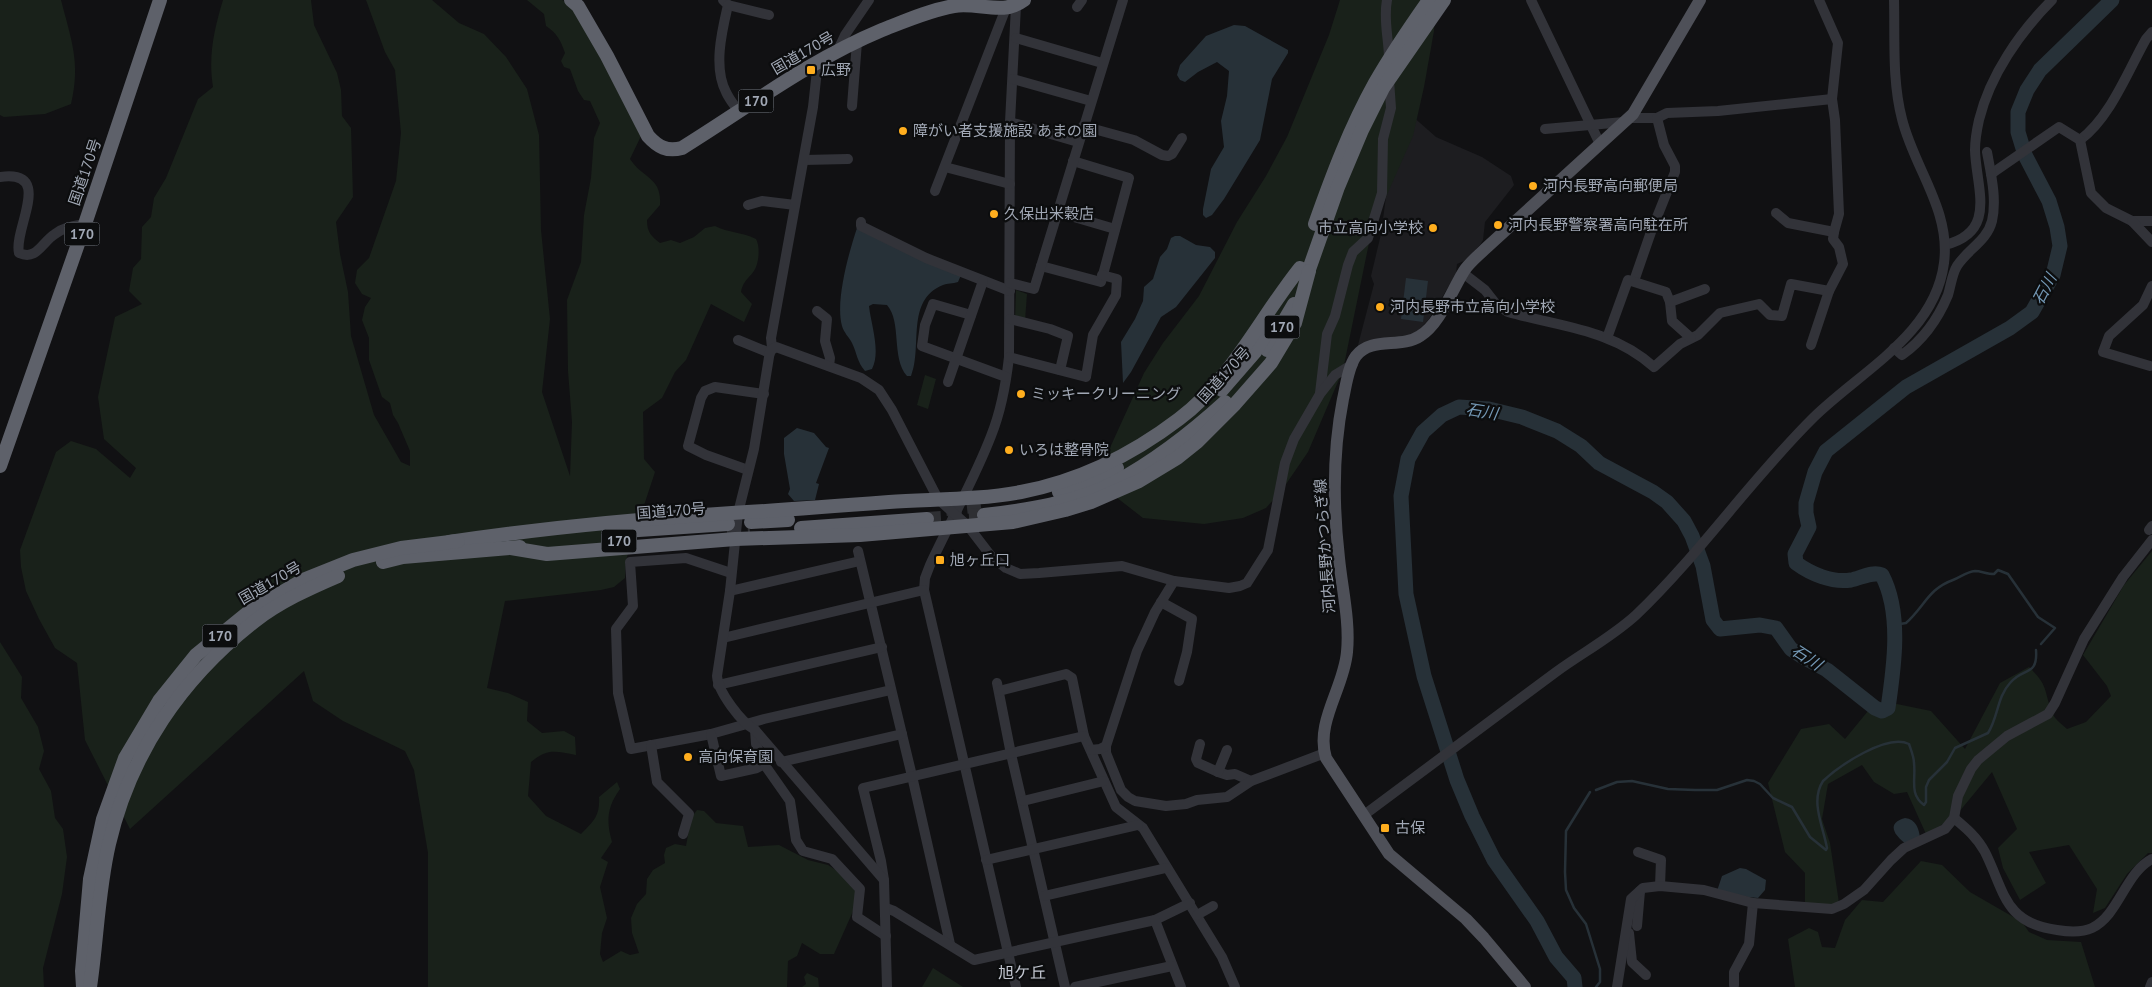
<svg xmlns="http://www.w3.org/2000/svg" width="2152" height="987" font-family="'PT Sans','Noto Sans JP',sans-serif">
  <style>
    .built { fill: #1d1d20 }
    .green { fill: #19211a }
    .water { fill: #273138 }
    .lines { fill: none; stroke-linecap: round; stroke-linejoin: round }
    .stream { stroke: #273138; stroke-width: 2.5 }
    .river { stroke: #273138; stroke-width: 15 }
    .highway-tunnel { stroke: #2e2f33; stroke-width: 14; stroke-dasharray: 14 7; stroke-linecap: butt }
    .minor { stroke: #323339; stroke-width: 10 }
    .major { stroke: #4e5058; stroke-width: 12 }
    .highway { stroke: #5e616a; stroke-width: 14 }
    .poi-dot { fill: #ffae1e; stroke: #0c0d0e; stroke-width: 2 }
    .labels { text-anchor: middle; stroke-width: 4.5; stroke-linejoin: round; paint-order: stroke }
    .shield { fill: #0c0d0e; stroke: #747a83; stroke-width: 1 }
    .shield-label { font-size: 14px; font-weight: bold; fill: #a1a8b5 }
    .street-label { font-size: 15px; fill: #a1a8b5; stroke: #0c0d0e }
    .poi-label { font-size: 15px; fill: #a1a8b5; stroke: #0c0d0e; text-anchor: start }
    .water-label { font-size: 16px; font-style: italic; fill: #7498b5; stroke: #0c0d0e }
    .neighbourhood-label { font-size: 16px; fill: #c3c7d1; stroke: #0c0d0e }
  </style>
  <rect width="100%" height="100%" fill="#111113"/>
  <path class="built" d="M1411 115 1436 137 1482 157 1511 176 1514 185 1485 222 1483 240 1480 245 1464 261 1457 264 1456 274 1429 319 1416 333 1399 339 1370 341 1358 345 1374 284 1371 276 1381 234 1389 174Z"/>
  <g class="green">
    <path d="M0 0H61C71 39 81 63 71 104L45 114 4 117 0 115Z"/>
    <path d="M223 0H311L314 25 337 73 341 90 342 116 351 128 353 197 336 222 340 254 348 292 351 336 374 415 401 462 410 466V451L398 423 393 415 390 403 382 397 369 360V338L362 320 365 307 371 298 362 294 355 283 357 270 369 258 396 181 401 133 395 70 385 52 366 0H432L459 23 484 34 506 57 527 89 539 135 541 230 550 319 542 392 570 476 572 422 568 371 567 300 581 262 584 215 591 178 594 138 600 123 590 101 584 100 578 91 570 69 564 67 561 61 565 53C561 41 557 33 546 26L544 14 527 0C538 0 552 0 562 0 582 5 630 114 641 136L630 159C643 179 662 177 660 205L647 220C647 232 651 236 660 243L671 240 680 243 694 237 705 228 715 226C728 233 743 232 756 239 760 246 759 260 756 267 752 277 744 278 741 292L752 304 744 322 711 304 686 360 675 372 662 398 643 412 644 459 655 472 626 560 625 578 614 587 601 590 505 601 487 688 508 693 528 702 527 721 542 733 564 731 575 737 576 755C556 751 547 748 531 762L528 796 546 816 581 834C594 821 600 816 599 797L617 782 620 789C607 807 606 821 612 842L601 858 608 862 600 887 607 918 602 933 600 954 603 962 621 951 630 955 639 953 632 933 631 918 637 904 646 894 647 879 653 870 665 863 664 855 666 848 675 844 686 846 691 818 697 810 704 811 716 823 743 826 748 847 779 845 808 860 828 865 842 874 856 889 854 909 834 954H820L802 943 797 956 788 961 787 987H428V853L414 770 405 751 343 721 313 701 304 671 130 829 85 740 77 663 55 648 39 619 26 591 21 567 20 550 56 452 71 441 96 449 130 478 136 468 104 439 98 397 115 317 142 304 129 291 133 268 141 259 142 227 151 217 154 198 166 178 198 99 213 87C208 56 214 30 223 0Z"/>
    <path d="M1340 0H1436L1434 31 1424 87 1413 136 1382 206 1369 243 1343 370 1308 452 1282 490 1266 508 1243 518 1204 524 1143 518 1107 490 1098 474 1144 373 1163 343 1199 296 1237 222 1266 176 1287 137 1329 35Z"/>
    <path d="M1016 290 1027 294 1025 321 1015 319Z"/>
    <path d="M925 375 936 379 928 409 917 405Z"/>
    <path d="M2152 551V853H2148L2127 874 2105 908 2093 913 2097 889 2069 845 2029 852 2046 883 2020 900 2003 868 1998 848 2017 829 1992 772 1954 818 1926 834 1907 792 1894 794 1874 782 1862 765 1828 784 1822 819 1830 843 1839 903 1830 906 1805 904V873L1785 852 1768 783 1801 729 1829 724 1845 739 1868 711 1897 704 1931 711 1965 749 2000 683 2029 667C2050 687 2043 691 2053 714 2055 720 2063 725 2067 729L2086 722 2111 696 2107 686 2083 655 2124 585Z"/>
    <path d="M0 642 22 677 21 698 38 727 44 751 39 769 51 791 55 818 63 829 67 857 62 894 43 968 44 987H0Z"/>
    <path d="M1921 861 1942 865 1970 892 2022 922 2029 932 2047 940 2081 942 2095 987H1795L1788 939 1809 928 1818 932 1822 947 1835 948 1845 920 1862 900 1883 902Z"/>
    <path d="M933 968 963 987H922Z"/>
    <path d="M807 973 818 978 819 987H802L806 984 804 977Z"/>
  </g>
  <g class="water">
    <path d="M1234 25 1245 26 1288 50V53L1272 79 1260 140 1224 199 1212 215 1206 218 1203 215V209L1211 169 1224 147 1221 121 1227 96 1229 71 1217 62 1198 72 1185 82 1180 80 1177 75 1180 65 1206 36Z"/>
    <path d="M857 228 961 275 958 282C953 284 947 283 943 285 905 300 923 347 911 376H907C891 358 902 322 887 305L873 304 869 306C871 325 881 351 872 369L865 371C857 362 857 353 852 343 849 337 844 333 842 326 835 301 849 252 857 228Z"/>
    <path d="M1175 236H1180L1196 245 1210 247 1215 252V258L1176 307 1161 317 1131 372 1123 383 1121 342 1135 319 1143 301 1144 287 1153 279 1160 257 1167 249 1171 238Z"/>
    <path d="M1406 278 1428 281 1423 322 1401 319Z"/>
    <path d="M797 428 814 433 826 447 829 448 816 483 819 484 815 500 794 501 788 494 790 489 784 454V438Z"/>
    <path d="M1905 818C1916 819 1919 829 1920 838L1906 844C1894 835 1886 823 1905 818Z"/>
    <path d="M1740 868 1746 869 1766 880 1765 890 1758 898 1738 896 1717 891 1722 876Z"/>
  </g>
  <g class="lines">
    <g class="stream">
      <path d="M1894 625 1906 623C1925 606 1928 589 1953 580 1961 577 1966 572 1975 571 1981 571 1987 574 1994 574L1998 570 2008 574 2038 617 2055 628 2041 644"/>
      <path d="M1596 790 1617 782 1632 781 1668 789 1695 790H1717L1747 780 1754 781 1760 784 1773 798 1792 807 1810 837 1826 850 1827 848C1823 826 1810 801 1823 781 1839 766 1887 733 1909 744 1911 750 1914 757 1914 763 1916 780 1909 794 1924 805L1926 802V787L1929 780 1947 762 1955 748 1988 733C1998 718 1997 697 2010 683 2023 667 2038 677 2036 650"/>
      <path d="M1590 792 1566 831 1565 872 1566 890 1574 908 1586 924 1600 969V982L1596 987"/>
    </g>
    <path class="river" d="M1575 987 1574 978 1556 957 1537 921 1494 860 1472 816 1457 780 1424 676 1406 594 1401 496 1408 459 1423 432 1442 415 1459 407 1489 409 1522 417 1557 431 1581 446 1599 463 1653 492 1667 502 1684 521 1692 536 1703 566 1713 620 1720 629 1760 625 1776 628 1791 649 1803 657 1827 670 1875 708 1882 711 1888 708C1894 667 1902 613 1882 575 1872 571 1861 578 1851 580 1832 583 1811 574 1796 563L1795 554 1809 527 1806 513V503L1815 472 1826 451 1906 387 2010 328 2032 312 2053 275 2060 246 2057 227 2049 201 2025 155 2018 132V112L2027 90 2040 70 2112 0"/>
    <g class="highway-tunnel">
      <path d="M946 509 982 505"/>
      <path d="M927 519 984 515"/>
      <path d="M727 533 750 531"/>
    </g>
    <g class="minor">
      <path d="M723 0 728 5C722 31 713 67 726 92 729 99 735 106 739 112"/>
      <path d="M1387 0C1383 20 1389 39 1389 59"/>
      <path d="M1531 0 1600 144"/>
      <path d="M728 5 769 15"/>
      <path d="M1016 6 1010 122 1009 357C1006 384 1001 411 991 436 974 480 950 522 930 565L925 578 924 590 1016 987"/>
      <path d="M1077 7 1082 0"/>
      <path d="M1016 38 1102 63"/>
      <path d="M838 50 845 35 869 0"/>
      <path d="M1013 79 1091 101"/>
      <path d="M852 106 857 42"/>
      <path d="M1629 118H1657L1667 113 1718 111 1832 99"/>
      <path d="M1010 122 1078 142"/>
      <path d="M1083 126 1134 140 1162 155 1168 156 1172 154 1182 138"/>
      <path d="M1545 129 1624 122"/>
      <path d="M2080 140C2110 118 2128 71 2146 39L2152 32"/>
      <path d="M804 160 848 159"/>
      <path d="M945 167 1010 184"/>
      <path d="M1991 174 2059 127 2080 140 2091 193 2106 208 2132 221H2152"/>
      <path d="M0 177C55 169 13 229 19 253 37 261 42 242 55 234 64 227 74 226 85 224"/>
      <path d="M935 191 1006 8"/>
      <path d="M748 205 762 201 795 205"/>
      <path d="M1057 212 1115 229"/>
      <path d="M1776 213 1788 223 1834 232"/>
      <path d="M2132 221 2152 242"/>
      <path d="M861 222V226L926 258 1010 291"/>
      <path d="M1945 245C1998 232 1976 188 1975 150 1975 140 1977 129 1979 120 1990 75 2020 32 2052 0"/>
      <path d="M1041 266 1101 282 1129 178 1073 161"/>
      <path d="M1463 273 1485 290 1496 304 1508 312C1560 327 1612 329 1654 367L1680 344 1698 335 1720 313 1759 304 1770 315 1782 316 1791 284 1829 291"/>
      <path d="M1634 281 1651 232 1675 172V166L1664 145 1657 118"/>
      <path d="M1010 283 1034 289 1123 0"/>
      <path d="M1670 302 1672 321 1691 338"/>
      <path d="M817 311 827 319 825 341 830 358 829 366"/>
      <path d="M971 315 933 304 925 325 922 346 1006 377"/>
      <path d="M1010 319 1050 329 1068 336 1060 370"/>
      <path d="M1607 338 1628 280 1666 292 1670 302 1705 289"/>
      <path d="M738 340 770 353"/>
      <path d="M1811 345 1829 291 1843 264 1839 247 1833 239 1834 232 1839 214 1835 120 1832 99 1838 43 1819 0"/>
      <path d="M772 348 771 338 813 107 818 61"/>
      <path d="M1894 348 1902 355C1923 340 1938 319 1948 295 1951 285 1952 274 1957 266 1968 249 1987 241 1992 221 1997 199 1991 174 1987 152"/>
      <path d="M1009 357 1086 377 1093 335 1116 295 1117 279 1102 275"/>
      <path d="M2150 366 2103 352 2109 336 2143 305 2152 286"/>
      <path d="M948 382 983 281"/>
      <path d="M1320 393 1327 334 1335 316 1348 265 1353 252 1368 238 1382 193 1383 139 1391 108 1389 80"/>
      <path d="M748 470 706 455 688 446 701 398 705 391 715 387 764 394"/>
      <path d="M2149 530 2152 526"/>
      <path d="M858 551 912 776 950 944"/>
      <path d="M731 573 686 558 630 562 633 606 616 629 618 693 631 749 711 734 764 719 891 690"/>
      <path d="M730 591 860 561"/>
      <path d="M1161 602 1192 619 1187 652 1179 681"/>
      <path d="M723 638 924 590"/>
      <path d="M997 683 1011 754 1065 987"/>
      <path d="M718 685 882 647"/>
      <path d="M999 691 1066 674 1072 678 1084 736 1116 807 1143 828 1222 957 1235 987"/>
      <path d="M711 734 721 776 757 768 764 764 756 744 755 730"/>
      <path d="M1200 744 1196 759 1198 763 1218 772 1227 775 1235 774 1251 781"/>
      <path d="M651 745 657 782 689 814 683 834"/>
      <path d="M1106 746V753L1121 790 1128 797 1135 801 1166 806 1186 804 1197 800 1227 797 1251 781 1325 753"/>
      <path d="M1091 750 1100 749 1106 746 1137 651 1155 612 1174 581"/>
      <path d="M781 762 902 734"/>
      <path d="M764 764 790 801 796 840 803 851 832 859 860 889 857 917 886 936"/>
      <path d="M1218 772 1227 750"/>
      <path d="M1023 801 1104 781"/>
      <path d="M1364 815C1428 767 1492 719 1556 672 1582 653 1612 637 1636 615 1700 554 1751 479 1814 417 1861 371 1935 334 1944 263 1951 210 1914 168 1902 119 1892 81 1895 39 1894 0"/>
      <path d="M1954 818C1966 828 1977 837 1985 852 2005 892 2004 923 2057 930 2069 932 2081 933 2092 928 2119 915 2125 873 2152 859"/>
      <path d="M1638 852 1661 860 1660 886"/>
      <path d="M986 860 1138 825"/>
      <path d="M884 880 881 861 863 788 1084 736"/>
      <path d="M1044 896 1166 868"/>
      <path d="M886 908 894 911 974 960 1155 920 1190 903"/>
      <path d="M1197 915 1213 906"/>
      <path d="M1155 920 1181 987"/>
      <path d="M1637 926 1640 891"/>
      <path d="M1629 933 1632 962 1646 975"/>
      <path d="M1734 985V972L1749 944 1753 903"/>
      <path d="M887 987 884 880 755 730C741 722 718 692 717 676L730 591 738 513 754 449 770 351 776 347 861 378 879 390 892 410 938 499 968 526 991 556 1006 568 1020 574 1039 573 1122 566 1174 581 1229 588 1240 586 1247 583 1268 550 1285 463 1294 439 1320 394 1335 375 1353 364"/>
      <path d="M1075 987 1172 966"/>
      <path d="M1617 987 1631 899 1643 888 1660 886 1704 890 1753 903 1832 909 1844 904 1864 890 1891 860 1904 848 1945 829 1954 818 1958 796 1971 769 1978 760 2007 736 2048 714 2055 703 2084 639 2123 577 2152 540"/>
      <path d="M2150 987 2152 982"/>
    </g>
    <path class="major" d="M1525 987 1484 938 1466 919 1389 854 1326 758C1315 722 1344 688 1347 652 1350 621 1342 589 1339 558 1333 506 1333 450 1343 399 1346 386 1348 367 1356 356 1371 336 1401 349 1420 336 1440 324 1452 290 1464 271 1469 263 1478 256 1485 249L1633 114 1700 0"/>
    <g class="highway">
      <path d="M571 0 578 6 607 56 648 136C658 147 667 152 682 148 748 107 810 60 882 30 905 21 930 10 954 6 979 2 1003 16 1024 0"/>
      <path d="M1315 224C1332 176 1350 128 1375 83 1391 55 1410 27 1429 0"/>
      <path d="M1306 278 1338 187 1362 130 1383 88 1444 0"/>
      <path d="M1267 350 1294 304"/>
      <path d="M1222 390 1255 352 1267 332"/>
      <path d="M0 466 85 224 160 0"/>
      <path d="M1059 492 1106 475 1117 468"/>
      <path d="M984 515C1027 510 1075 503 1114 483 1155 461 1191 433 1225 402"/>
      <path d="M751 522 788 520"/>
      <path d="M801 528 927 519"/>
      <path d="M609 532 728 524"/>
      <path d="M449 542C543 528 637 519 732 513 785 510 837 506 889 502 931 499 979 500 1021 492 1079 481 1133 454 1179 419 1232 379 1260 318 1300 268"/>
      <path d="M511 548 547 554 735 539 860 535 1013 522 1065 510 1091 502 1139 481 1177 458 1197 442 1235 404 1271 363 1295 323 1309 271"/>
      <path d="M383 562 403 557 520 547"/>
      <path d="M83 987 82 971 90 879 103 819 125 758 159 701 196 655 250 611 303 580 353 560 401 548 458 541"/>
      <path d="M90 987C97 940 98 891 109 844 130 753 182 678 255 621 279 602 310 588 338 576"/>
    </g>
  </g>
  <g class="poi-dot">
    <rect x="806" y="65" width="10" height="10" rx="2.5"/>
    <circle cx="903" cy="131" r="5"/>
    <circle cx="1533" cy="186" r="5"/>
    <circle cx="994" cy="214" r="5"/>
    <circle cx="1498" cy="225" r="5"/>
    <circle cx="1433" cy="228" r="5"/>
    <circle cx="1380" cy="307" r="5"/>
    <circle cx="1021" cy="394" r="5"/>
    <circle cx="1009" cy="450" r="5"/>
    <rect x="935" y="555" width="10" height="10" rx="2.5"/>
    <circle cx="688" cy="757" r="5"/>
    <rect x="1380" y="823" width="10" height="10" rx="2.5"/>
  </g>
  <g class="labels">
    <g class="shield">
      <rect x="738.5" y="89.5" width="35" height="23" rx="4"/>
      <rect x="64.5" y="222.5" width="35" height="23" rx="4"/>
      <rect x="1264.5" y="315.5" width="35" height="23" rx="4"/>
      <rect x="601.5" y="529.5" width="35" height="23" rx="4"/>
      <rect x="202.5" y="624.5" width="35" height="23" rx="4"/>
    </g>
    <g class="shield-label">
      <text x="756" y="106">170</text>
      <text x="82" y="239">170</text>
      <text x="1282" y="332">170</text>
      <text x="619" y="546">170</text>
      <text x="220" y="641">170</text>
    </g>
    <g class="street-label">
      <text transform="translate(803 53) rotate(-30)" y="5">国道170号</text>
      <text transform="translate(85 172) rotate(-71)" y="5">国道170号</text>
      <text transform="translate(1224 375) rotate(-48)" y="5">国道170号</text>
      <text transform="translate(671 511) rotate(-4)" y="5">国道170号</text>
      <text transform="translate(1325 546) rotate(-94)" y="5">河内長野かつらぎ線</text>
      <text transform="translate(270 583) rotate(-30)" y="5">国道170号</text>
    </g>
    <g class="poi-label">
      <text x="821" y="75">広野</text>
      <text x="913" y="136">障がい者支援施設 あまの園</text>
      <text x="1543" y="191">河内長野高向郵便局</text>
      <text x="1004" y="219">久保出米穀店</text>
      <text x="1508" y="230">河内長野警察署高向駐在所</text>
      <text x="1423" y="233" text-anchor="end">市立高向小学校</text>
      <text x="1390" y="312">河内長野市立高向小学校</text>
      <text x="1031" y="399">ミッキークリーニング</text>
      <text x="1019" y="455">いろは整骨院</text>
      <text x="950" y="565">旭ヶ丘口</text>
      <text x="698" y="762">高向保育園</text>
      <text x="1395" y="833">古保</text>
    </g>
    <g class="water-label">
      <text transform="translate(2044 289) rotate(-62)" y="6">石川</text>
      <text transform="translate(1482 411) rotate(9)" y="6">石川</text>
      <text transform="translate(1807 657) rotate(33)" y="6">石川</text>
    </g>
    <g class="neighbourhood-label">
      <text x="1022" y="978">旭ケ丘</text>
    </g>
  </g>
</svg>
